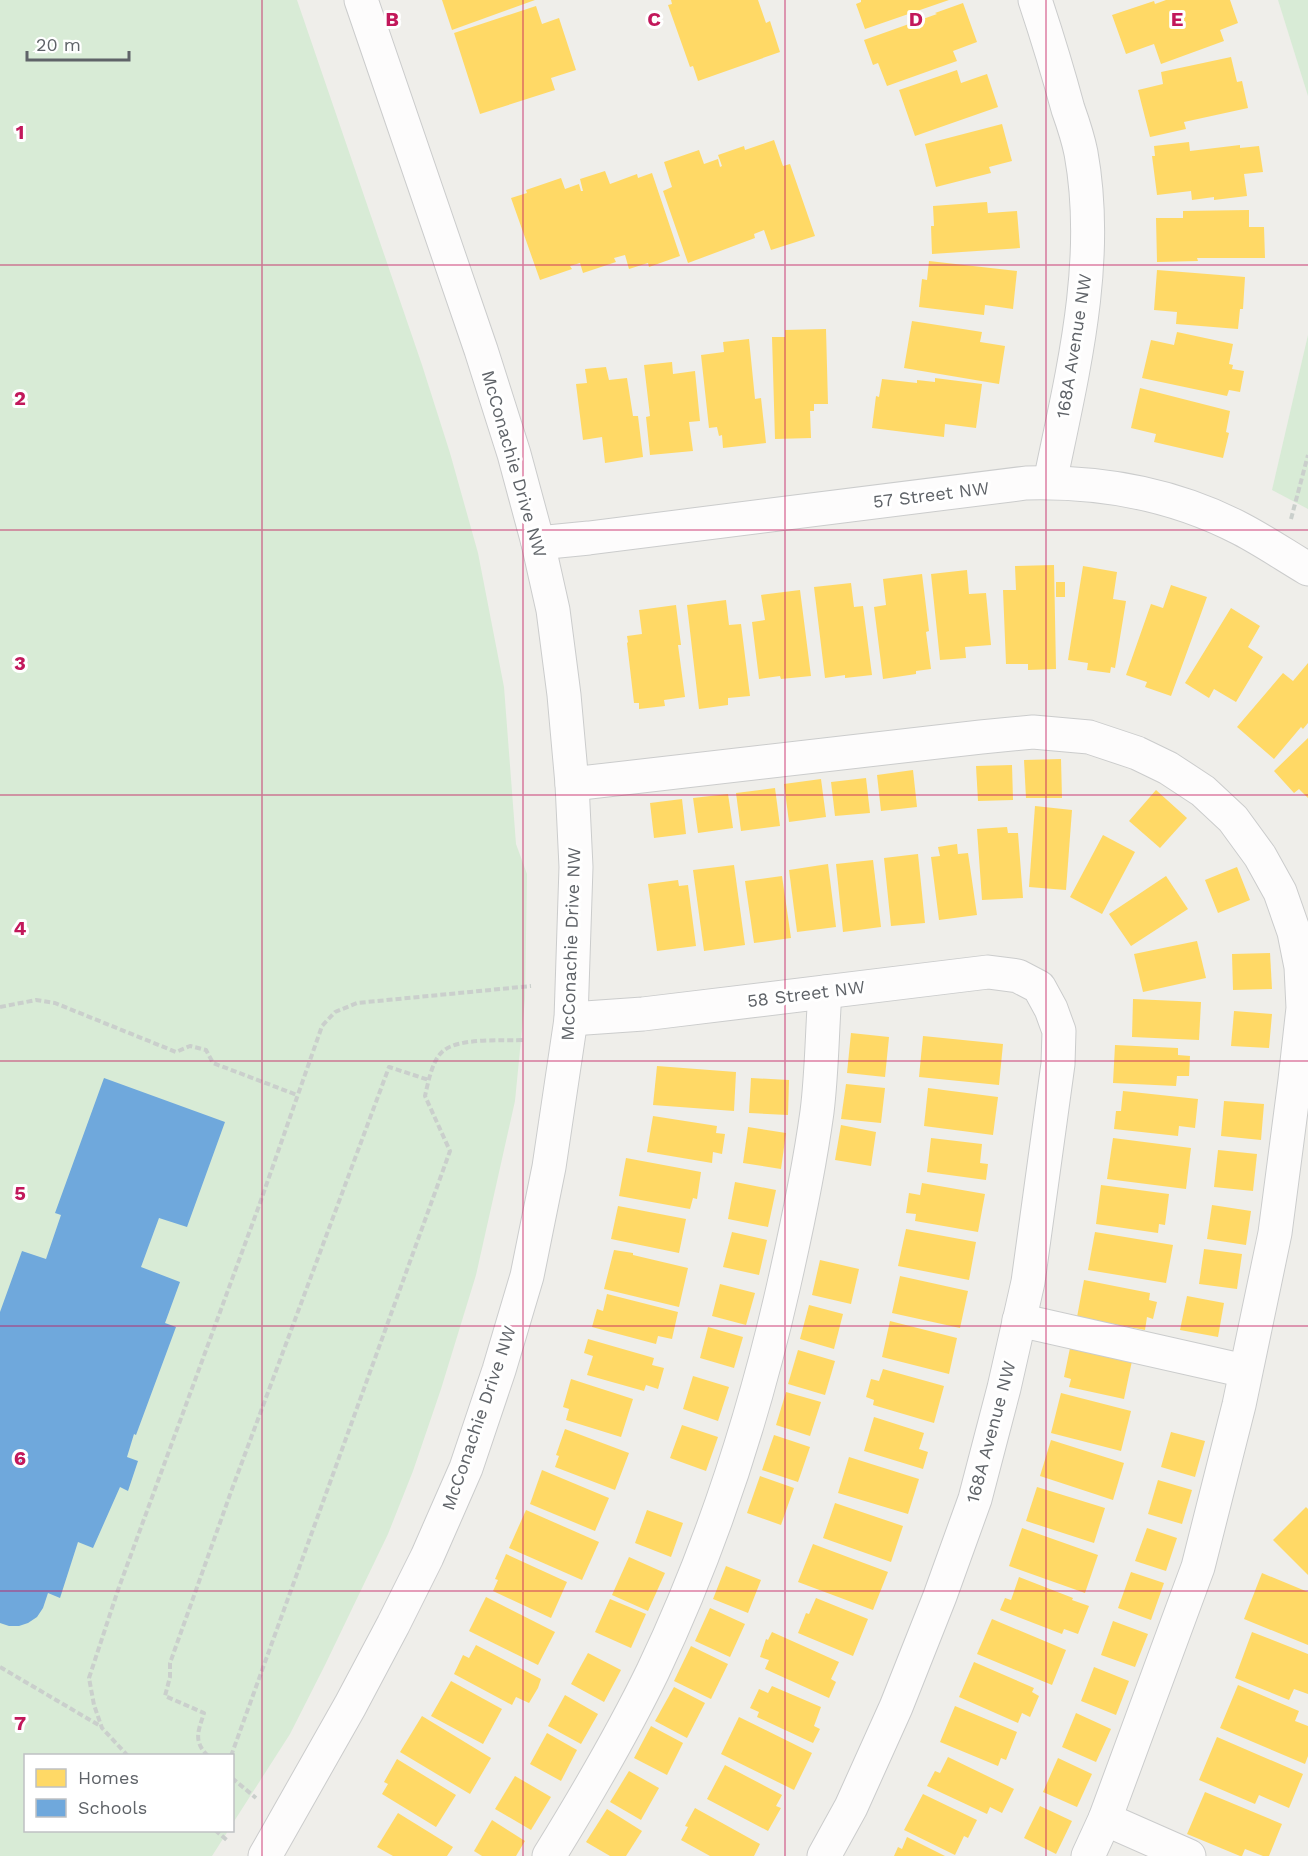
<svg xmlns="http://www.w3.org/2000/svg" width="1308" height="1856" font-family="'Work Sans',sans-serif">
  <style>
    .green { fill: #d8ebd6 }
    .homes { fill: #ffd966 }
    .schools { fill: #6fa8dc }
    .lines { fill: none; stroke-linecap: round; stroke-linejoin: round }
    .minor-casing { stroke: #cbcccc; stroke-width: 35 }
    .path { stroke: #cacfcc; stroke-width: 4; stroke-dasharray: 6 3; stroke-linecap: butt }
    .minor { stroke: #fdfcfc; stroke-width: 33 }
    .grid { fill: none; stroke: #c2185b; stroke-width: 1.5; stroke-opacity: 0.55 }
    .labels { text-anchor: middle; stroke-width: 6; stroke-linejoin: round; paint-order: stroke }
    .street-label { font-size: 18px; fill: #5f6368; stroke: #fff }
    .grid-label { font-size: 20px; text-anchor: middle; font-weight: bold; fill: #c2185b; stroke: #fff; stroke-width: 6; stroke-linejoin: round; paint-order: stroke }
  </style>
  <rect width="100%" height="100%" fill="#efeeea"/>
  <g class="green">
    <path d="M0 0H297L422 365 450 453 478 553 504 687 516 844 527 874 525 999 515 1101 476 1275 441 1389 413 1471 388 1534 325 1665 290 1734 233 1823 232 1756H26V1830L228 1831 212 1856H0Z"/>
    <path d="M1278 0H1308V96Z"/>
    <path d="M1308 335V509L1272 490Z"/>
  </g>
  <g class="homes">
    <path d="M442 0H535L452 30Z"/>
    <path d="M671 0H758L766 23 770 21 780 52 698 81 693 66 690 67 668 5 672 4Z"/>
    <path d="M861 0H949L865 29 856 4 861 2Z"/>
    <path d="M1166 0H1230L1238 23 1220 30 1224 41 1161 64 1154 44 1126 54 1112 15 1154 1 1155 4Z"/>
    <path d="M963 3 977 42 953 51 957 61 887 86 878 63 873 65 864 40 937 14 935 13Z"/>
    <path d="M536 6 542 24 559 18 576 70 551 78 555 90 480 114 454 33Z"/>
    <path d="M1231 57 1237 82 1242 81 1248 108 1184 122 1186 129 1150 137 1138 90 1163 84 1161 72Z"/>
    <path d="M957 70 961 83 987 74 998 107 915 136 899 90Z"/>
    <path d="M1002 124 1012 161 989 167 991 173 936 187 925 144Z"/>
    <path d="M774 140 783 166 790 164 815 236 771 250 764 230 754 234 755 238 688 263 663 191 672 187 664 162 699 150 704 164 718 159 720 167 722 166 718 155 744 146 745 150Z"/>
    <path d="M1189 142 1190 151 1240 145V148L1259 146 1263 172 1244 174 1247 196 1214 200V197L1192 200 1191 191 1157 195 1152 156H1155L1154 146Z"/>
    <path d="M605 171 610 184 637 174 638 178 652 173 680 256 649 267 648 263 629 269 625 255 614 258 616 262 583 273 580 263 570 266 572 269 540 280 511 198 527 193 526 190 561 178 565 189 579 184 581 191H583L580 179Z"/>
    <path d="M987 202 988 213 1017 211 1020 248 932 254 931 226H934L933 206Z"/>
    <path d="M1249 210V227H1264L1265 258H1197L1198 261 1157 262 1156 218H1183V211Z"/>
    <path d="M929 261 1017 271 1013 309 985 305 984 315 919 307 922 279 927 280Z"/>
    <path d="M1157 270 1245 277 1243 309H1240L1238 329 1176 324 1177 312 1154 310Z"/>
    <path d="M912 321 982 332 980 342 1005 346 999 384 904 368Z"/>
    <path d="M826 329 828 404H814V411H810L811 438 775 439 772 337H785V330Z"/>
    <path d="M1177 332 1233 344 1229 364 1233 365 1232 369 1244 371 1240 392 1229 390 1227 396 1142 378 1151 340 1174 345Z"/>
    <path d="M749 339 755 399 761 398 766 443 723 448 722 435 719 436 717 427 709 428 701 355 724 352 723 342Z"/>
    <path d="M672 362 673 374 695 371 700 421 689 422 693 451 650 455 646 417 650 416 644 365Z"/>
    <path d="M606 367 609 380 627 378 633 416H638L643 457 605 463 602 437 583 440 576 384 587 383 585 369Z"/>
    <path d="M935 378 982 384 976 428 945 424 944 437 872 428 876 396 879 397 882 379 917 383V380L935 382Z"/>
    <path d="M1140 388 1230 411 1226 432 1229 433 1223 458 1154 442 1156 434 1131 428Z"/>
    <path d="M1054 565 1056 669 1028 670V664H1006L1003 590H1016L1015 566Z"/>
    <path d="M1083 566 1117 572 1113 599 1126 601 1115 668 1111 667 1110 673 1087 670 1088 663 1068 660Z"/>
    <path d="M967 570 969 594 986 593 991 645 965 647 966 658 940 660 931 574Z"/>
    <path d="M922 574 929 631 926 632 931 669 916 671V674L883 679 874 607 886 605 883 579Z"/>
    <rect x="1056" y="582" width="9" height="15"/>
    <path d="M851 583 854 607 863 606 872 675 845 678V675L825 678 814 587Z"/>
    <path d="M1171 585 1207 597 1171 696 1145 687 1147 682 1126 675 1151 604 1163 608Z"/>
    <path d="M800 590 811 676 781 679 780 676 759 679 752 622 765 620 761 595Z"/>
    <path d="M726 600 729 625 741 624 750 696 728 698V705L699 709 687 605Z"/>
    <path d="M676 605 681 645H678L685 697 664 700 665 706 639 709V703H634L627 643 628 642 627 636 642 634 639 610Z"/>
    <path d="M1231 608 1260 626 1248 647 1263 657 1236 702 1214 689 1209 698 1185 683Z"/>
    <path d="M1308 663V723L1303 729 1301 727 1274 759 1237 727 1283 673 1293 681Z"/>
    <path d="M1308 738V798L1299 789 1294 793 1274 771Z"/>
    <path d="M1061 759 1062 798H1026L1024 760Z"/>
    <path d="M1012 765 1013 800 978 801 976 766Z"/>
    <path d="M913 770 917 807 881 811 877 775Z"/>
    <path d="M866 778 870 813 835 816 831 782Z"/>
    <path d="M821 779 826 817 789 822 784 784Z"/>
    <path d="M775 788 780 826 741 831 736 793Z"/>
    <path d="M1156 790 1187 818 1160 848 1129 821Z"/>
    <path d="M728 794 733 828 698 833 693 798Z"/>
    <path d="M682 799 686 834 654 838 650 803Z"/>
    <path d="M1035 806 1072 810 1066 890 1029 887Z"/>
    <path d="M1007 827 1008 833H1018L1023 898 982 900 977 829Z"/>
    <path d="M1103 835 1135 852 1102 914 1070 897Z"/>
    <path d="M957 844 958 854 968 853 977 915 939 920 931 857 940 856 938 847Z"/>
    <path d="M918 854 925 923 891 926 884 858Z"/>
    <path d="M873 860 881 927 843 932 836 864Z"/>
    <path d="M828 864 836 927 797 932 789 870Z"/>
    <path d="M734 865 745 945 704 951 693 870Z"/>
    <path d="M1237 867 1250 900 1218 913 1205 880Z"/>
    <path d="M782 876 791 938 754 943 745 881Z"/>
    <path d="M1166 876 1188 909 1131 946 1109 914Z"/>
    <path d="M678 880 679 886 688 885 696 946 657 951 648 884Z"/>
    <path d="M1197 941 1206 978 1143 992 1134 954Z"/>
    <path d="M1270 953 1272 989 1233 990 1232 954Z"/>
    <path d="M1133 999 1201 1002 1199 1040 1132 1037Z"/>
    <path d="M1234 1011 1272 1014 1269 1048 1231 1046Z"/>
    <path d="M851 1033 889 1037 885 1077 847 1073Z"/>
    <path d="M923 1036 1003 1044 999 1085 919 1077Z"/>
    <path d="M1115 1045 1178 1048V1055L1190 1056 1189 1076H1177L1176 1086 1113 1083Z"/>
    <path d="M657 1066 736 1072 734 1111 653 1105Z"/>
    <path d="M751 1078 789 1080 788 1115 749 1113Z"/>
    <path d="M846 1084 885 1088 881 1123 841 1119Z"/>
    <path d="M928 1088 998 1097 993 1135 924 1126Z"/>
    <path d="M1123 1091 1198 1099 1195 1128 1179 1126 1178 1136 1114 1129 1116 1111H1121Z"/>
    <path d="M1224 1101 1264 1104 1261 1140 1221 1136Z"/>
    <path d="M653 1116 717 1126 716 1133 725 1134 722 1154 713 1152 712 1163 647 1152Z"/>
    <path d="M841 1125 876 1132 871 1166 835 1160Z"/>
    <path d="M748 1127 786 1133 781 1169 743 1163Z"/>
    <path d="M931 1138 982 1144 980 1163 988 1164 986 1180 927 1172Z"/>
    <path d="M1113 1138 1191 1148 1186 1189 1107 1179Z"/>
    <path d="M1218 1150 1257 1154 1253 1191 1214 1187Z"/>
    <path d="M626 1158 701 1172 697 1199 693 1198 690 1209 619 1196Z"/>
    <path d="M735 1182 776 1190 768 1227 728 1219Z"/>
    <path d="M922 1183 985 1194 978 1232 915 1221 916 1214 906 1213 909 1193 920 1195Z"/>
    <path d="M1101 1185 1169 1194 1165 1225 1159 1224 1158 1233 1096 1224Z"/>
    <path d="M1212 1205 1251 1211 1246 1245 1207 1239Z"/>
    <path d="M618 1206 686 1219 679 1253 611 1239Z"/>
    <path d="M906 1229 976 1242 969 1280 898 1266Z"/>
    <path d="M732 1232 767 1240 759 1275 723 1267Z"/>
    <path d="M1095 1232 1173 1245 1166 1283 1088 1270Z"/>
    <path d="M1204 1249 1242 1254 1237 1289 1199 1284Z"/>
    <path d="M614 1250 633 1253V1255L688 1268 679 1307 604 1289Z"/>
    <path d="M820 1260 859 1269 851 1304 812 1295Z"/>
    <path d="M900 1276 968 1291 960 1328 892 1313Z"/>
    <path d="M1084 1280 1150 1293 1149 1300 1157 1302 1153 1319 1147 1317 1145 1330 1077 1317Z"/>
    <path d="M720 1284 755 1293 746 1325 712 1316Z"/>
    <path d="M607 1294 678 1312 672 1339 658 1336 656 1344 592 1327 597 1309 603 1311Z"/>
    <path d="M1187 1296 1224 1303 1218 1337 1180 1330Z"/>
    <path d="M809 1305 843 1314 834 1349 800 1339Z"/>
    <path d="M890 1321 957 1338 949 1374 882 1357Z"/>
    <path d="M708 1327 743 1337 734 1368 700 1358Z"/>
    <path d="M588 1339 654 1358 652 1365 664 1368 658 1389 646 1385 644 1391 587 1375 593 1356 584 1353Z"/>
    <path d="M1070 1348 1132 1361 1124 1399 1069 1387 1071 1379 1064 1377Z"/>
    <path d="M798 1350 835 1361 825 1395 788 1384Z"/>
    <path d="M883 1369 944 1386 934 1423 873 1405 874 1400 866 1397 871 1379 879 1381Z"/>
    <path d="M693 1376 729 1387 718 1421 683 1409Z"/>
    <path d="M571 1379 633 1399 621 1437 566 1420 569 1409 563 1407Z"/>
    <path d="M786 1392 821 1402 810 1436 776 1425Z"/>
    <path d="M1061 1393 1131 1411 1121 1451 1051 1433Z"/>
    <path d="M874 1417 924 1433 919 1449 928 1452 923 1469 864 1451Z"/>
    <path d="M682 1425 718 1437 706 1471 670 1458Z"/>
    <path d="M565 1429 629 1453 615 1490 555 1467 559 1456 556 1455Z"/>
    <path d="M1171 1432 1205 1441 1195 1477 1161 1467Z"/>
    <path d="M774 1435 810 1447 798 1482 762 1470Z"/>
    <path d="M1051 1440 1124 1463 1113 1500 1040 1476Z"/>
    <path d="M849 1457 919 1479 908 1514 838 1493Z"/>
    <path d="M542 1470 609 1498 595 1531 530 1504Z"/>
    <path d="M760 1476 794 1488 781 1525 747 1513Z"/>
    <path d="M1158 1480 1192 1490 1182 1524 1148 1514Z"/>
    <path d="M1037 1487 1105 1508 1094 1543 1026 1521Z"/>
    <path d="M835 1503 903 1526 891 1562 823 1538Z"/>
    <path d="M1306 1507 1308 1509V1575L1273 1540Z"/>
    <path d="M526 1510 599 1542 582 1580 509 1548Z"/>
    <path d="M647 1510 683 1523 671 1557 635 1543Z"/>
    <path d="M1022 1528 1098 1555 1085 1593 1009 1566Z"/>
    <path d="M1147 1528 1177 1538 1166 1571 1135 1561Z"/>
    <path d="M813 1544 888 1572 873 1610 798 1582Z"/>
    <path d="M506 1554 567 1582 551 1618 493 1591 498 1580 495 1579Z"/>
    <path d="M629 1557 665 1573 648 1611 612 1595Z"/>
    <path d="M726 1566 761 1580 748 1613 713 1599Z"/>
    <path d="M1131 1572 1164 1583 1151 1620 1118 1608Z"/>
    <path d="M1262 1573 1308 1592V1645L1244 1619Z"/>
    <path d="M1019 1577 1073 1598 1072 1600 1089 1606 1078 1634 1064 1629 1062 1634 1000 1610 1005 1598 1011 1600Z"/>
    <path d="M486 1597 555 1632 538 1665 469 1631Z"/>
    <path d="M816 1598 868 1619 853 1656 798 1633 806 1613 809 1614Z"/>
    <path d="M610 1599 646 1614 631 1648 595 1632Z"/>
    <path d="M710 1608 745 1624 730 1657 695 1641Z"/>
    <path d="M992 1619 1066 1650 1052 1685 977 1654Z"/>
    <path d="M1113 1621 1148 1634 1135 1667 1101 1655Z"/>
    <path d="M772 1632 839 1662 831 1679 836 1682 829 1698 765 1669 769 1660 760 1657 766 1639 768 1640Z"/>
    <path d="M1252 1632 1308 1654V1694L1294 1689 1289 1700 1235 1678Z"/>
    <path d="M476 1645 541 1679 538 1688 529 1703 516 1697 512 1705 454 1674 463 1655 469 1658Z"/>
    <path d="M691 1646 728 1664 711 1699 674 1681Z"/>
    <path d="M588 1653 621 1670 604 1702 571 1684Z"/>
    <path d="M974 1662 1034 1688 1032 1692 1039 1696 1030 1717 1022 1713 1018 1723 959 1697Z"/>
    <path d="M1094 1667 1129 1681 1116 1715 1081 1701Z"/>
    <path d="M451 1681 502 1709 483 1744 431 1716Z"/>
    <path d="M1238 1685 1299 1711 1295 1721 1308 1726V1756L1305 1764 1220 1728Z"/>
    <path d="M772 1686 821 1707 814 1726 820 1729 813 1743 757 1717 759 1712 750 1708 759 1689 768 1693Z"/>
    <path d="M674 1687 705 1703 687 1738 655 1721Z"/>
    <path d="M565 1695 598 1714 581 1744 548 1726Z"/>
    <path d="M955 1706 1017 1732 1006 1760 1001 1758 998 1766 940 1742Z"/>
    <path d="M1076 1713 1111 1729 1096 1762 1062 1747Z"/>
    <path d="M422 1716 491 1758 470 1794 400 1752Z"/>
    <path d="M739 1717 812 1753 794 1790 721 1754Z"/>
    <path d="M651 1726 683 1743 667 1775 634 1758Z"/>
    <path d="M547 1733 577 1750 561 1781 530 1764Z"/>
    <path d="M1217 1737 1303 1774 1289 1808 1259 1795 1255 1804 1199 1780Z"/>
    <path d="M948 1757 1014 1789 1002 1813 990 1807 987 1814 927 1786 935 1771 940 1773Z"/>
    <path d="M1058 1758 1092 1774 1077 1807 1043 1792Z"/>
    <path d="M397 1759 456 1795 436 1827 382 1794 388 1784 384 1782Z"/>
    <path d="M725 1765 782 1795 776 1806 781 1808 768 1831 707 1799Z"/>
    <path d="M629 1771 659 1788 641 1820 610 1802Z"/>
    <path d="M515 1776 551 1797 531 1830 495 1809Z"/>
    <path d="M1205 1792 1282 1824 1269 1856H1263L1245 1849 1242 1856H1240L1187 1834Z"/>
    <path d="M923 1794 977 1820 968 1838 964 1836 955 1855 904 1830Z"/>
    <path d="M1040 1806 1072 1821 1056 1854 1024 1838Z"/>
    <path d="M695 1808 760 1844 754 1856H710L681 1840 688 1827 685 1826Z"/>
    <path d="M607 1809 642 1831 626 1856H610L586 1842Z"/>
    <path d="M398 1813 453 1847 447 1856H393L377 1847Z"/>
    <path d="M492 1820 525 1841 516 1856H482L474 1851Z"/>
    <path d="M907 1837 945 1856H894L898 1847 902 1849Z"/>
  </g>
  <path class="schools" d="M104 1078 225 1122 187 1227 159 1218 141 1267 180 1282 165 1323 176 1327 136 1435 134 1434 127 1457 138 1461 128 1491 120 1487 93 1548 78 1542 60 1598 48 1593 43 1608 37 1617 28 1623 19 1626H9L0 1623V1312L22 1251 46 1259 61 1215 55 1213Z"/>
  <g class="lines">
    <defs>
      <g id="minor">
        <path d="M1035 0C1047 36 1058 72 1068 109 1073 123 1078 138 1081 153 1101 263 1072 375 1050 482"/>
        <path d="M538 543 589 538 1026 483C1101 481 1174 494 1241 529 1264 541 1286 556 1308 569"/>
        <path d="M572 784 981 737 1033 732 1089 737 1137 753 1168 768 1203 791 1233 819 1260 856 1280 892 1294 932 1301 967 1303 1008 1295 1080 1275 1233 1239 1405 1198 1567 1105 1819 1088 1856"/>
        <path d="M571 1019 643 1014 988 972 1018 976 1039 987 1051 1009 1059 1031 1058 1064 1028 1282 1004 1388 975 1499 940 1596 896 1707 851 1807 824 1856"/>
        <path d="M1019 1320 1245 1371"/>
        <path d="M1105 1819 1189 1856"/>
        <path d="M265 1856 350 1706 393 1625 427 1557 466 1468 499 1370 527 1276 549 1167 571 1019 576 867 572 784 564 695 553 610 538 543 514 454 481 350 361 0"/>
        <path d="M549 1856C586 1796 622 1735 653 1671 712 1547 754 1417 784 1284 797 1227 809 1170 817 1112 822 1072 822 1032 825 992"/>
      </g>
    </defs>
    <use href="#minor" class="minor-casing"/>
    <g class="path">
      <path d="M1291 519 1308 455"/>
      <path d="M0 1007 36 1000 55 1003 176 1052 190 1046 206 1050 213 1063 297 1095"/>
      <path d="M0 1667 102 1727"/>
      <path d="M128 1756 102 1728 94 1705 89 1678 118 1590 260 1203 322 1026 335 1012 357 1003 531 986"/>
      <path d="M208 1756C193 1741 198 1732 204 1713L165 1696 170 1677V1663L232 1489 389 1067 429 1080"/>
      <path d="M231 1756 450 1151 425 1096C428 1083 432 1061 442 1052 457 1037 505 1041 525 1040"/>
      <path d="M232 1778 256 1798"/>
      <path d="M215 1830 228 1841"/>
    </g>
    <use href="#minor" class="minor"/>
  </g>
  <path class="grid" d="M262 0V1856M523 0V1856M785 0V1856M1046 0V1856M0 265H1308M0 530H1308M0 795H1308M0 1061H1308M0 1326H1308M0 1591H1308"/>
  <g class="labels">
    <g class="street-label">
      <text transform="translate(1074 346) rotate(-81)" y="6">168A Avenue NW</text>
      <text transform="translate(514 464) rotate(74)" y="6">McConachie Drive NW</text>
      <text transform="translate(931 495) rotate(-7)" y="6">57 Street NW</text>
      <text transform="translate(571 944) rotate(-88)" y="6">McConachie Drive NW</text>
      <text transform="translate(806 994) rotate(-7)" y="6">58 Street NW</text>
      <text transform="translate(479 1418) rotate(-71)" y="6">McConachie Drive NW</text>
      <text transform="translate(991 1432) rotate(-75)" y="6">168A Avenue NW</text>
    </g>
  </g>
  <g class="grid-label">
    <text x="392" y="26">B</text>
    <text x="654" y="26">C</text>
    <text x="916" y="26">D</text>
    <text x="1177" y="26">E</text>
    <text x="20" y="139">1</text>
    <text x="20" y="405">2</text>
    <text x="20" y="670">3</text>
    <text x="20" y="935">4</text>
    <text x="20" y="1200">5</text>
    <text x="20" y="1465">6</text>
    <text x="20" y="1730">7</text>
  </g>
  <rect x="24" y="1754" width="210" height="78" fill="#ffffff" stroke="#bfc1c3" stroke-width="1.5"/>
  <rect x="36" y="1769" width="30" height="18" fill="#ffd966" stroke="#bfc1c3" stroke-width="1.5"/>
  <text x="78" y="1784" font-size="18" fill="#5f6368">Homes</text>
  <rect x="36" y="1799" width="30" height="18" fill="#6fa8dc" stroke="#bfc1c3" stroke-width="1.5"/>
  <text x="78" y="1814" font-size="18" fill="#5f6368">Schools</text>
  <path d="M27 51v9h102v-9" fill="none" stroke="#5f6368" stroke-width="3"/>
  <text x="36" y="51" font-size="18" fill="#5f6368" stroke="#ffffff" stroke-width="4.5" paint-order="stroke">20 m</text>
</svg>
